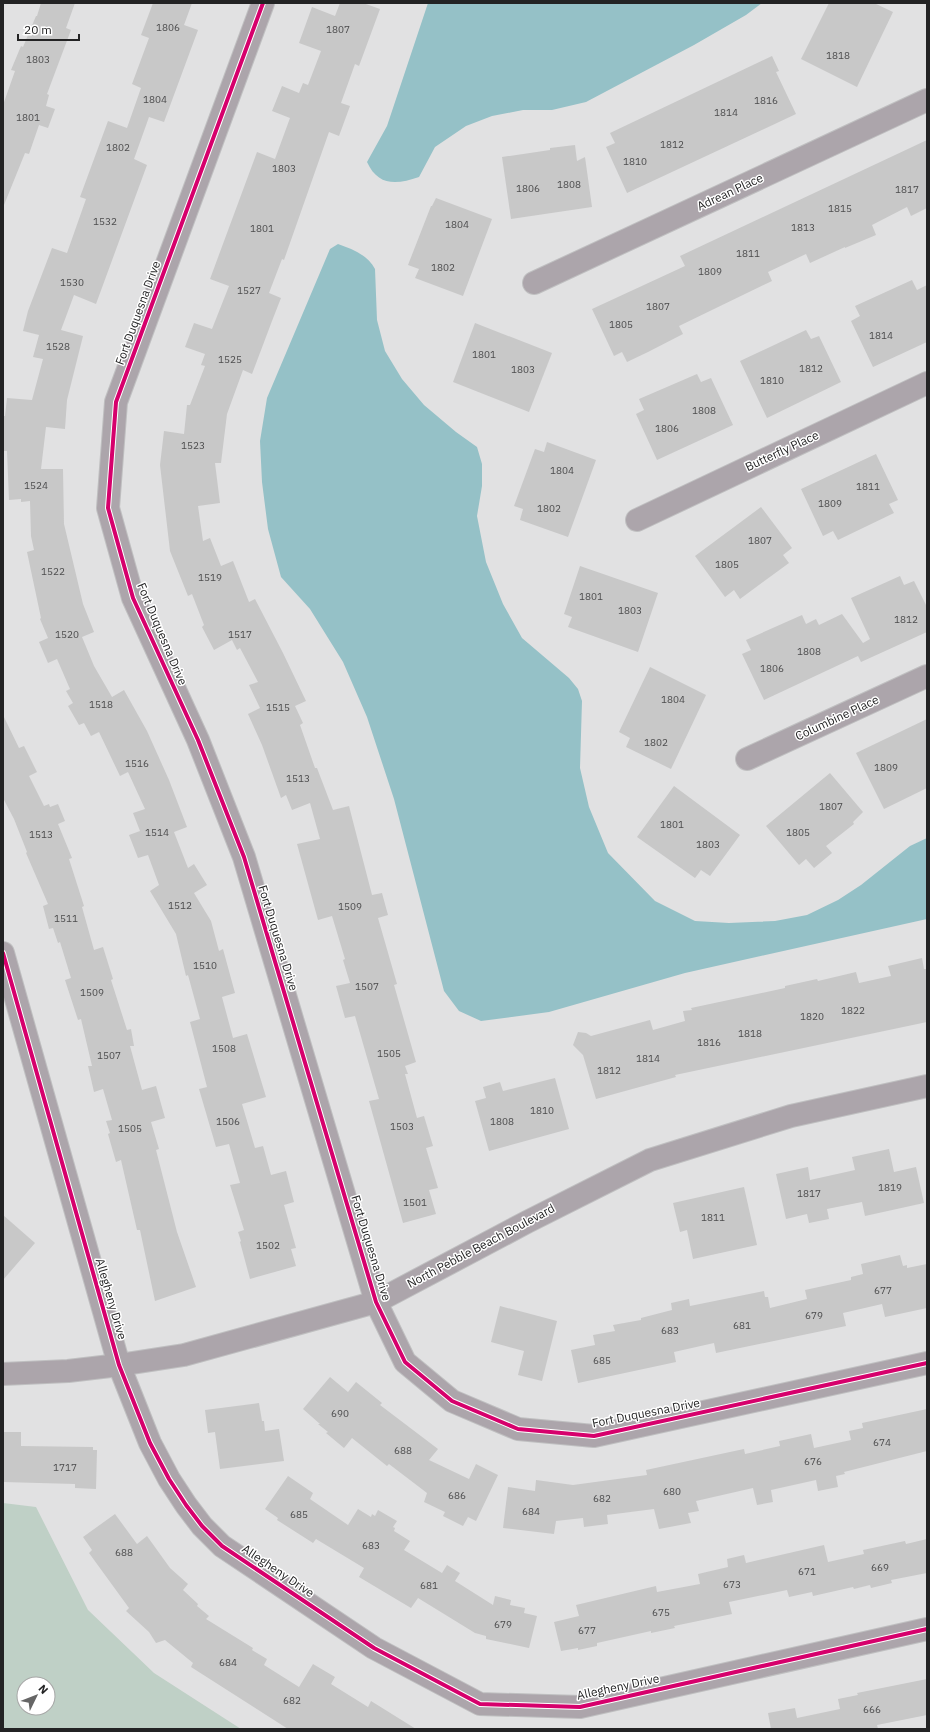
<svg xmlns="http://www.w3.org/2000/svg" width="930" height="1732" font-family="'IBM Plex Sans',sans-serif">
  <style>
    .green { fill: #bfd0c6; fill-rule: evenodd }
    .water { fill: #95c1c7 }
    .building { fill: #c8c8c8 }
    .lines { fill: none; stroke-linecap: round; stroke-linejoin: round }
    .minor-casing { stroke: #bfbfc0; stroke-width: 24 }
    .tertiary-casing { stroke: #bfbfc0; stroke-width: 24 }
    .minor { stroke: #aca5ab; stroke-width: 22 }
    .tertiary { stroke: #aca5ab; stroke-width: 22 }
    .cycleway-casing { stroke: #fff; stroke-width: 6 }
    .cycleway { stroke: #d6006c; stroke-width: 4 }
    .labels { text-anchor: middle; stroke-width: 3; stroke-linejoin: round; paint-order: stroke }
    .number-label { font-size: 10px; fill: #4c4c4d }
    .street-label { font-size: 12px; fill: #232324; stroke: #fff }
  </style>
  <rect width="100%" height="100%" fill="#e1e1e2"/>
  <path class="green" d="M3 1503 36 1507 88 1610 154 1673 241 1729H3ZM24 1684H48V1708H24Z"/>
  <g class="water">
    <path d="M428 3H762L746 15 694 45 586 102 552 110H523L492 116 466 126 435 147 419 177C396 185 378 186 367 162L387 126Z"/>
    <path d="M338 244C352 249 368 255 375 269L377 320 385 351 402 379 424 405 456 432 477 447 482 464V486L477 516 486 562 503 604 522 638 569 678 578 689 582 701 580 768 589 807 608 853 655 901 695 921 729 923 775 921 807 915 838 900 861 885 910 846 927 838V919L685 973 549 1012 481 1021 459 1011 444 991 394 799 367 717 343 662 310 609 281 577 268 529 262 482 260 441 267 398 330 249Z"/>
  </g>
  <g class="building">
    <path d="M41 3H75L66 28 71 30 47 94 49 95 46 106 55 109 48 128 39 125 29 154 25 153 4 205 3 105 15 71 11 70 21 46 23 47 36 16H37Z"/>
    <path d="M153 3H192L184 25 198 30 164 122 149 117 134 159 147 165 96 304 74 295 61 330 83 336 67 400 65 429 46 427 41 469H63L64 524 83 604 94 632 82 637 94 666 112 697 124 690 147 731 169 780 187 827 174 832 188 868 194 864 207 885 194 893 211 921 219 951 223 949 235 993 222 997 233 1038 247 1034 266 1097 242 1104 255 1148 263 1146 271 1175 286 1171 294 1202 284 1205 296 1248 291 1249 296 1266 250 1279 240 1242 241 1241 238 1232 244 1230 230 1185 240 1183 229 1144 216 1147 199 1089 207 1087 190 1022 200 1019 188 975 186 976 176 934 150 891 159 885 148 855 138 858 129 835 140 831 133 813 145 809 128 772 120 776 99 732 91 736 84 723 79 725 68 706 73 703 66 691 70 689 57 659 48 663 39 642 48 638 40 619 41 618 27 552 34 550 31 536 30 501 21 502V499L9 500 7 451H3V416H5L7 398 32 400 43 359 33 357 39 335 23 331 28 311 52 248 67 253 86 199 80 197 108 121 127 128 141 88 132 84 149 38 141 35Z"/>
    <path d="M340 3H363L380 9 359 66 355 64 341 103 350 106 339 136 329 132 284 260 282 259 269 293 281 298 272 321 252 374 243 370 227 414 221 463H215L220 503 198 506 203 541 210 538 221 566 233 561 249 602 255 599 283 653 306 701 295 706 303 723 300 725 315 768H317L333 810 349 806 372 895 382 893 388 915 378 918 397 984 394 985 416 1062 405 1066 408 1074H405L417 1118 424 1116 433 1146 426 1148 438 1188 429 1190 436 1214 403 1223 369 1101 379 1099 355 1016 345 1018 336 986 350 983 343 960 345 959 332 916 318 920 297 844 320 839 310 803 292 810 286 795 281 798 262 745 248 714 260 708 249 685 258 682 240 648 237 650 232 640 214 650 202 627 204 625 192 594 188 596 170 551 160 465 164 431 184 434 187 405H190L205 366 201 365 205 354 185 347 194 323 212 329 229 286 210 279 257 152 275 159 290 118 272 111 282 86 299 93 303 83 308 85 321 51 299 43 312 7 335 16Z"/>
    <path d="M829 3H874L893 12 857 87 801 59Z"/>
    <path d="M772 56 779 71 776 72 796 114 627 193 606 147 615 143 610 133Z"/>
    <path d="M927 140V208L911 216 907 207 872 225 876 235 845 248V247L810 263 806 254 768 272 772 281 679 326 683 334 648 352 627 362 622 352 614 356 592 309 685 266 680 256Z"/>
    <path d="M575 145 577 161 585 157 592 207 511 219 502 157 550 150V148Z"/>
    <path d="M436 198 492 219 463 296 415 278 419 269 408 265 431 206H432Z"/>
    <path d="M912 280 917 290 927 285V342L873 367 851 321 860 316 855 306Z"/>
    <path d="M475 323 552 353 529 412 453 382Z"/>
    <path d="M806 330 811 339 819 336 841 382 767 418 740 361Z"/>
    <path d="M697 374 701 382 711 378 733 425 657 460 636 414 644 410 639 399Z"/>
    <path d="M547 442 596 460 568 537 520 520 523 509 514 506 535 449 544 452Z"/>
    <path d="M876 454 898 500 889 504 894 513 838 540 833 531 823 536 801 489Z"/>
    <path d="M761 507 792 548 783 555 789 563 740 599 734 590 725 597 695 556Z"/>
    <path d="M580 566 658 593 638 652 568 627 572 617 564 614Z"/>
    <path d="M900 576 904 585 914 581 927 607V632L861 662 858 656 764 700 742 654 751 650 746 640 802 615 806 624 816 619 819 625 842 614 863 643 870 639 851 598Z"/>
    <path d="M650 667 706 695 671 769 626 747 630 738 619 732Z"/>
    <path d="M3 715 19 748 24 746 37 772 29 776 44 806 49 804 50 807 58 804 65 821 58 824 72 858 69 859 84 906 82 907 94 950 103 947 113 979 111 980 127 1030 131 1029 134 1046H130L142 1090 156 1086 165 1118 151 1122 159 1149 156 1150 177 1232 196 1287 155 1301 140 1230H137L121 1160 116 1162 108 1134 110 1133 106 1121 112 1120 103 1089 94 1092 88 1066H92L81 1019 78 1020 65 980 71 978 60 942 58 943 53 928 49 929 43 906 48 904 26 853 27 852 14 819 3 798Z"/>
    <path d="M927 719V788L884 809 856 753Z"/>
    <path d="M830 773 863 812 853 822 854 824 826 846 832 853 814 868 806 859 799 865 766 826Z"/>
    <path d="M674 786 740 835 710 876 701 870 695 878 637 837Z"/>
    <path d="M922 958 924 969H927V1022L675 1075 676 1077 596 1099 583 1055 573 1045 578 1032 586 1033 591 1036 650 1020 653 1030 685 1021 683 1011 692 1010 691 1008 785 988V986L817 979 818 981 856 972 859 983 891 976 888 966Z"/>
    <path d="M555 1078 569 1129 489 1151 475 1101 486 1098 483 1087 500 1082 503 1091Z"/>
    <path d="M889 1149 894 1172 916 1167 924 1203 865 1216 862 1202 827 1209 829 1219 809 1223 807 1214 786 1219 776 1174 808 1167 810 1180 855 1170 852 1157Z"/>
    <path d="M744 1187 757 1245 693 1259 687 1230 680 1232 673 1203Z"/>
    <path d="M3 1215 35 1243 3 1280Z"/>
    <path d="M900 1255 903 1266 907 1265V1268L927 1264V1308L885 1317 882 1304 843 1313 846 1326 716 1353 714 1343 674 1352 676 1362 578 1383 571 1350 595 1345 593 1335 615 1331 613 1325 641 1320V1318L672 1310 671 1303 689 1299 690 1306 764 1291 765 1297H768L770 1308 807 1299 805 1290 851 1280V1277L863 1274 861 1264Z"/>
    <path d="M500 1306 557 1321 542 1381 518 1375 524 1351 491 1342Z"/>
    <path d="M330 1377 348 1392 356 1382 382 1403 380 1405 438 1449 429 1460 469 1479 476 1464 498 1475 476 1521 468 1517 463 1526 443 1516 445 1512 424 1502 427 1493 389 1464 387 1466 352 1438 344 1448 326 1433 328 1432 318 1424H320L303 1409Z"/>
    <path d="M259 1403 262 1421H264L265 1431 279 1429 284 1461 220 1469 215 1432 208 1433 205 1410Z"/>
    <path d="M927 1409V1451L844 1472 845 1474 836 1476 838 1487 818 1491 816 1480 771 1490 773 1502 757 1505 753 1488 696 1501 699 1511 688 1513 691 1523 659 1529 654 1509 607 1515 608 1524 584 1527 583 1518 556 1521 554 1534 503 1528 508 1487 535 1491 536 1480 573 1485 647 1475 646 1470 744 1449 745 1454 780 1446 779 1441 811 1434 814 1448 851 1440 849 1431 863 1428 862 1423Z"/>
    <path d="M3 1432H21V1446L93 1447V1450H97L96 1489 75 1488V1484L3 1482Z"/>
    <path d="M288 1476 313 1493 310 1499 348 1525 358 1509 371 1517 372 1514 375 1516 378 1510 397 1521 393 1527 395 1528 394 1531 410 1541 404 1550 442 1573 447 1565 460 1573 455 1581 493 1605 495 1596 511 1600 510 1605 525 1608 524 1613 537 1616 529 1648 486 1639V1636L475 1633 418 1598 411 1608 359 1577 364 1568 316 1539 313 1543 277 1520 278 1518 265 1509Z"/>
    <path d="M115 1514 137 1544 147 1536 170 1568 188 1584 183 1590 198 1604 197 1606 209 1616 206 1619 253 1648 252 1650 267 1659 264 1665 299 1687 313 1664 335 1677 331 1684 368 1707 371 1701 416 1729H288L191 1667 193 1663 165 1640 156 1643 149 1632 126 1611 129 1608 89 1553 92 1550 83 1537Z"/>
    <path d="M927 1539V1573L891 1580 892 1583 871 1588 870 1585 854 1589 853 1587 813 1596 812 1592 789 1597 787 1590 729 1602 732 1614 674 1626 675 1628 651 1633V1631L597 1643V1646L578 1650V1648L561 1651 554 1622 579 1616 576 1605 656 1586 657 1592 700 1584 698 1574 728 1567 727 1559 744 1555 746 1563 824 1545 828 1562 864 1554 863 1550 905 1541 906 1544Z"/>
    <path d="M927 1679V1715L877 1725 878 1729H771L768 1713 795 1708 797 1718 840 1709 838 1699 858 1695 857 1693Z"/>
  </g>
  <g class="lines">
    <defs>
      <g id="minor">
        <path d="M263 3 116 402 108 508 133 598 198 740 244 857 376 1302 405 1362 452 1401 518 1429 594 1436 927 1363"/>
        <path d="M534 283 927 100"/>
        <path d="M637 520 927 383"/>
        <path d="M747 759 927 676"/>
        <path d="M3 953 119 1365 150 1443 169 1479 186 1505 202 1526 222 1546 374 1648 480 1704 580 1707 927 1629"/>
      </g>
      <path id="tertiary" d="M3 1374 68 1371 119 1365 184 1355 376 1302 527 1222 650 1160 791 1116 927 1086"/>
    </defs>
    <use href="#minor" class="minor-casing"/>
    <use href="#tertiary" class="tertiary-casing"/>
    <use href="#minor" class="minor"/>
    <use href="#tertiary" class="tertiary"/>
    <defs>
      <g id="cycleway">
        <path d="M263 3 116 402 108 508 133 598 198 740 244 857 376 1302 405 1362 452 1401 518 1429 594 1436 927 1363"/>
        <path d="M3 953 119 1365 150 1443 169 1479 186 1505 202 1526 222 1546 374 1648 480 1704 580 1707 927 1629"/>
      </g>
    </defs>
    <use href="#cycleway" class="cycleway-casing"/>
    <use href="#cycleway" class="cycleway"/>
  </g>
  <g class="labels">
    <g class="number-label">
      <text x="168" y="31">1806</text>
      <text x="338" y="33">1807</text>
      <text x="838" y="59">1818</text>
      <text x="38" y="63">1803</text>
      <text x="155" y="103">1804</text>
      <text x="766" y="104">1816</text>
      <text x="726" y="116">1814</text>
      <text x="28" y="121">1801</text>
      <text x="672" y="148">1812</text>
      <text x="118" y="151">1802</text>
      <text x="635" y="165">1810</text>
      <text x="284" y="172">1803</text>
      <text x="569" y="188">1808</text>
      <text x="528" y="192">1806</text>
      <text x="907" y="193">1817</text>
      <text x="840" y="212">1815</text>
      <text x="105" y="225">1532</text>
      <text x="457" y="228">1804</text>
      <text x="803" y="231">1813</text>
      <text x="262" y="232">1801</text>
      <text x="748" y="257">1811</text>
      <text x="443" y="271">1802</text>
      <text x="710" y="275">1809</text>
      <text x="72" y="286">1530</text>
      <text x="249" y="294">1527</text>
      <text x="658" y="310">1807</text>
      <text x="621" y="328">1805</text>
      <text x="881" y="339">1814</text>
      <text x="58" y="350">1528</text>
      <text x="484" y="358">1801</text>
      <text x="230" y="363">1525</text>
      <text x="811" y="372">1812</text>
      <text x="523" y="373">1803</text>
      <text x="772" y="384">1810</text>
      <text x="704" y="414">1808</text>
      <text x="667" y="432">1806</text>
      <text x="193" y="449">1523</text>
      <text x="562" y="474">1804</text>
      <text x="36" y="489">1524</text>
      <text x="868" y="490">1811</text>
      <text x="830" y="507">1809</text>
      <text x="549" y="512">1802</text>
      <text x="760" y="544">1807</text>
      <text x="727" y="568">1805</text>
      <text x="53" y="575">1522</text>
      <text x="210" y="581">1519</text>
      <text x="591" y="600">1801</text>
      <text x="630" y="614">1803</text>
      <text x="906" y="623">1812</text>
      <text x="67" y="638">1520</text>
      <text x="240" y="638">1517</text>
      <text x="809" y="655">1808</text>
      <text x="772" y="672">1806</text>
      <text x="673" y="703">1804</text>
      <text x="101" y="708">1518</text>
      <text x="278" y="711">1515</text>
      <text x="656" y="746">1802</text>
      <text x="137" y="767">1516</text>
      <text x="886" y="771">1809</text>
      <text x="298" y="782">1513</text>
      <text x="831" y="810">1807</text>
      <text x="672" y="828">1801</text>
      <text x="157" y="836">1514</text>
      <text x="798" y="836">1805</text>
      <text x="41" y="838">1513</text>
      <text x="708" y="848">1803</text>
      <text x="180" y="909">1512</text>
      <text x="350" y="910">1509</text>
      <text x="66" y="922">1511</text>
      <text x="205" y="969">1510</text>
      <text x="367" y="990">1507</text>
      <text x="92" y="996">1509</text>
      <text x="853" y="1014">1822</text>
      <text x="812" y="1020">1820</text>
      <text x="750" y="1037">1818</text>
      <text x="709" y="1046">1816</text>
      <text x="224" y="1052">1508</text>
      <text x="389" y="1057">1505</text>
      <text x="109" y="1059">1507</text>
      <text x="648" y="1062">1814</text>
      <text x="609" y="1074">1812</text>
      <text x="542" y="1114">1810</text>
      <text x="228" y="1125">1506</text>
      <text x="502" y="1125">1808</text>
      <text x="402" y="1130">1503</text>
      <text x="130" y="1132">1505</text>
      <text x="890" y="1191">1819</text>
      <text x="809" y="1197">1817</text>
      <text x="415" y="1206">1501</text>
      <text x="713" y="1221">1811</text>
      <text x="268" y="1249">1502</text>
      <text x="883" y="1294">677</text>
      <text x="814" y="1319">679</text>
      <text x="742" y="1329">681</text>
      <text x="670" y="1334">683</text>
      <text x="602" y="1364">685</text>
      <text x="340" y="1417">690</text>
      <text x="882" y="1446">674</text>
      <text x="403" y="1454">688</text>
      <text x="813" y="1465">676</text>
      <text x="65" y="1471">1717</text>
      <text x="672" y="1495">680</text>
      <text x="457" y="1499">686</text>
      <text x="602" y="1502">682</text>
      <text x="531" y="1515">684</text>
      <text x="299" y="1518">685</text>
      <text x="371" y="1549">683</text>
      <text x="124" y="1556">688</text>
      <text x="880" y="1571">669</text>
      <text x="807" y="1575">671</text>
      <text x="732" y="1588">673</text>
      <text x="429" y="1589">681</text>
      <text x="661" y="1616">675</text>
      <text x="503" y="1628">679</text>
      <text x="587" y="1634">677</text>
      <text x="228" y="1666">684</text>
      <text x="292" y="1704">682</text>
      <text x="872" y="1713">666</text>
    </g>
    <g class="street-label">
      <text transform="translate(730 192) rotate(-25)" y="4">Adrean Place</text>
      <text transform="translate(138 313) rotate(-70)" y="4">Fort Duquesna Drive</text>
      <text transform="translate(782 451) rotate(-25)" y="4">Butterfly Place</text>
      <text transform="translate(162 634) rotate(67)" y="4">Fort Duquesna Drive</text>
      <text transform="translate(837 718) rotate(-25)" y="4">Columbine Place</text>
      <text transform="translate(278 938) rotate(73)" y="4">Fort Duquesna Drive</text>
      <text transform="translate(481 1246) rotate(-28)" y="4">North Pebble Beach Boulevard</text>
      <text transform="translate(371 1248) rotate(73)" y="4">Fort Duquesna Drive</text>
      <text transform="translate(111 1299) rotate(74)" y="4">Allegheny Drive</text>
      <text transform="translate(646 1413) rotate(-11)" y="4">Fort Duquesna Drive</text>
      <text transform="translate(278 1571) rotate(34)" y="4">Allegheny Drive</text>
      <text transform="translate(618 1687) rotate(-12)" y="4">Allegheny Drive</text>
    </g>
  </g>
  <rect width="930" height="1732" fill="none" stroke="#232324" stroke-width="8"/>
  <g transform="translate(36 1696) rotate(47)"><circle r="19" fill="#ffffff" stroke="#a7a7a7"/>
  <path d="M0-3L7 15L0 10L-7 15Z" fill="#666666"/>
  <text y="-6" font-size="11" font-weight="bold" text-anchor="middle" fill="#232324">N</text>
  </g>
  <path d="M18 34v6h61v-6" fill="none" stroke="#232324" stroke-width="2"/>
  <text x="24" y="34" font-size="12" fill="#232324" stroke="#ffffff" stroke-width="3" paint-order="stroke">20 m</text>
</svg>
